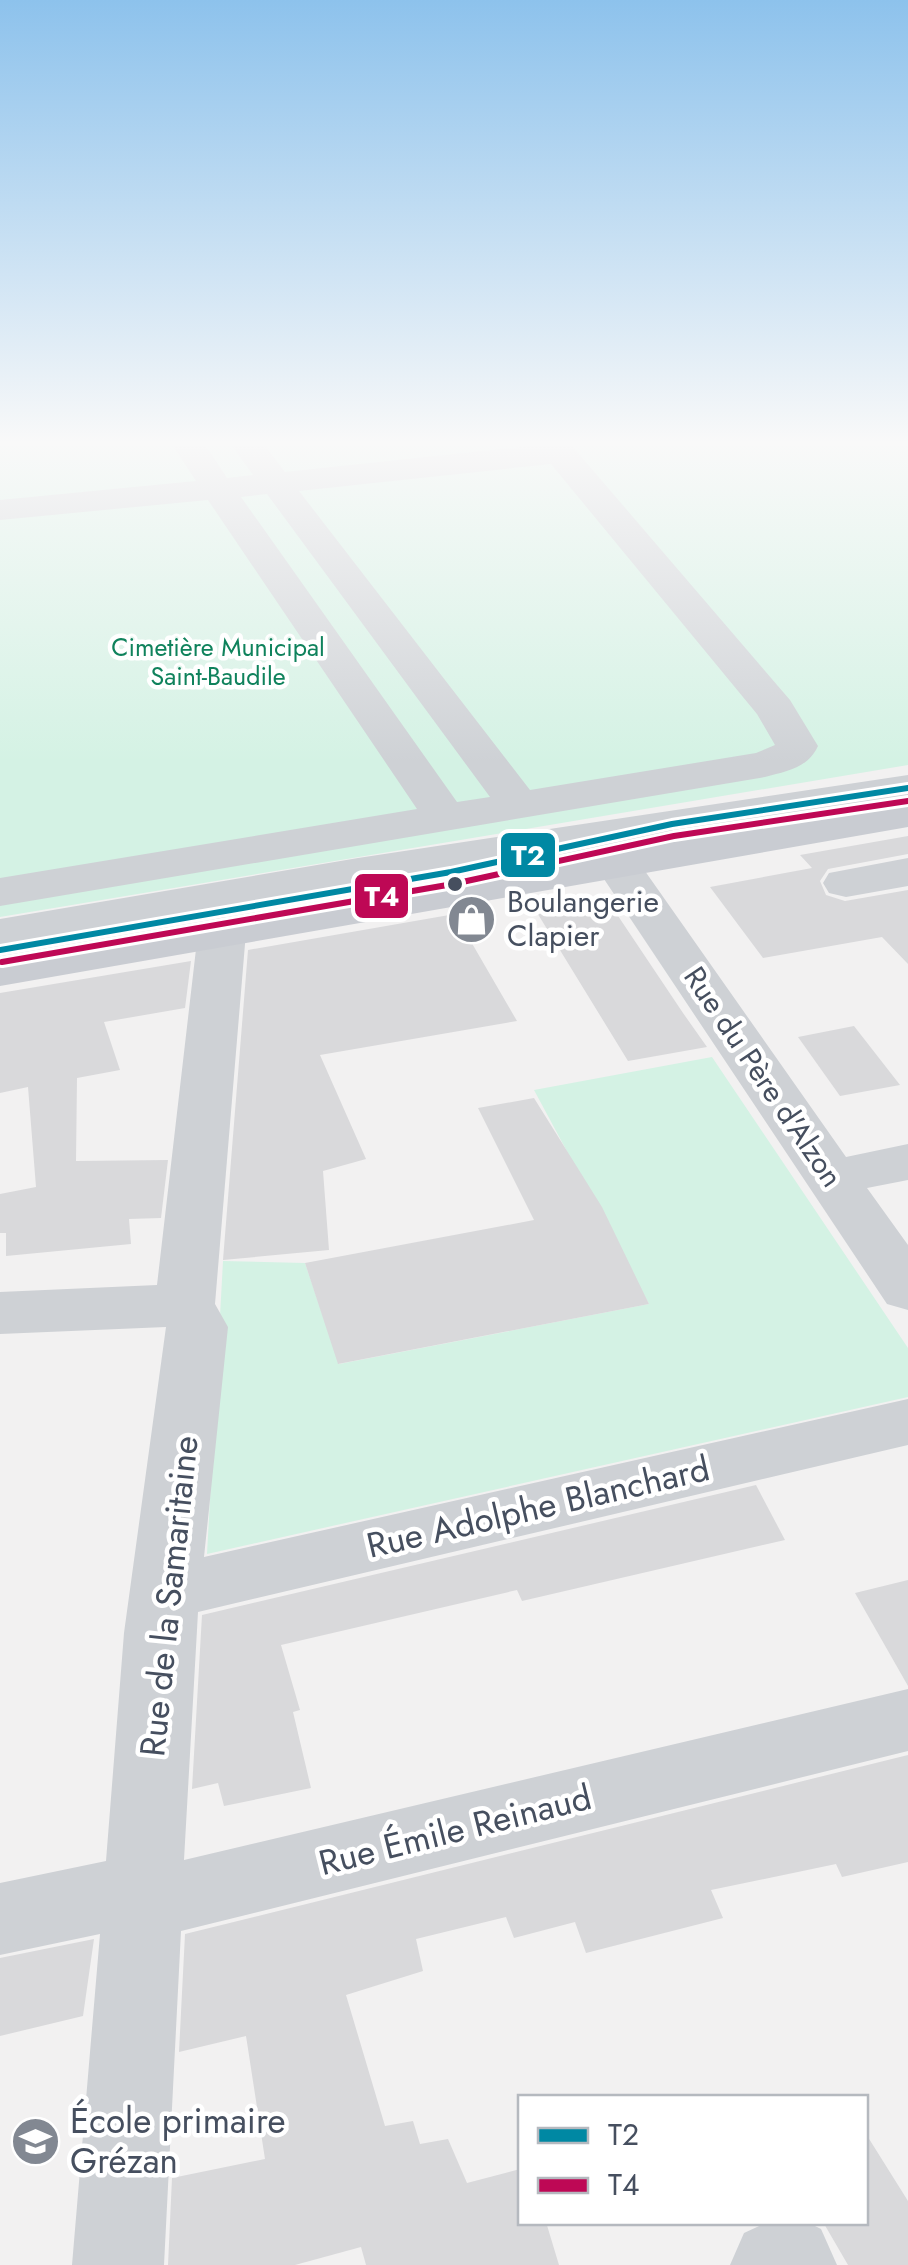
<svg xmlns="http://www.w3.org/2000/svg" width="908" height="2265" font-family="Jost,sans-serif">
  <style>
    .green { fill: #d4f2e4 }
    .building { fill: #d9d9db }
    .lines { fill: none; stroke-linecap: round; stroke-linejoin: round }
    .minor { fill: #ced1d5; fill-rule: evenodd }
    .major { fill: #c9ccd2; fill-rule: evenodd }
    .bus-1-casing { stroke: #fff; stroke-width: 12 }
    .bus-2-casing { stroke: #fff; stroke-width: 12 }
    .bus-1 { stroke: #0088a3; stroke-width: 6 }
    .bus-2 { stroke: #be0855; stroke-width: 6 }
    .bus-dot { fill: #464f5f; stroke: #fff; stroke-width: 4 }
    .labels { text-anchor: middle; stroke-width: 9; stroke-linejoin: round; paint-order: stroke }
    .far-park-label { font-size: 25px; fill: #0f825c; stroke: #fff }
    .poi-label { font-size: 30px; fill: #464f5f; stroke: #fff; text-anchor: start }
    .street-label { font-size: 30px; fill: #464f5f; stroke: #fff }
    .near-street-label { font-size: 35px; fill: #464f5f; stroke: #fff }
    .near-poi-label { font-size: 35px; fill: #464f5f; stroke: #fff; text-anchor: start }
    .line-badge { stroke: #fff; stroke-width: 4 }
    .badge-label { font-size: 28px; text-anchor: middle; font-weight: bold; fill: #fff }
  </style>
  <rect width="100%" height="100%" fill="#f2f1f1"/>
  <g class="green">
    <path d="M0 446H908V765L0 917Z"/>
    <path d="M712 1057 908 1348V1397L207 1554 223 1261 305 1263 339 1364 649 1304 534 1090Z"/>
  </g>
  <g class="building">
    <path d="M908 836V854L828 869 820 881 826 895 845 901 908 890V964L882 937 763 958 710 887 812 868 800 855Z"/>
    <path d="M606 898 683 1013 707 1047 628 1061 536 911Z"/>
    <path d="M455 914 517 1021 320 1055 366 1159 323 1171 329 1250 223 1260 248 950Z"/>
    <path d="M191 961 185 1008 104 1022 120 1070 77 1078 76 1161 168 1160 161 1218 129 1219 131 1244 6 1256V1233H0V1194L36 1187 28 1087 0 1093V993Z"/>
    <path d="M854 1026 900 1085 840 1096 798 1037Z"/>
    <path d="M534 1098 602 1207 649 1304 338 1364 305 1263 534 1220 478 1108Z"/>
    <path d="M756 1485 785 1540 522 1601 517 1590 281 1645 300 1710 293 1712 311 1788 224 1806 218 1783 192 1789 202 1615Z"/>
    <path d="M908 1580V1686L855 1593Z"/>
    <path d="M908 1755V1862L842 1877 836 1864 711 1890 723 1918 586 1953 575 1922 514 1938 506 1917 416 1939 423 1971 346 1995 385 2126 413 2121 420 2144 448 2139 467 2183 520 2169V2222H546L559 2265H366L361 2247 295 2265H168L172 2178 265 2159 246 2036 179 2052 185 1934Z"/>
    <path d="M94 1939 83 2016 0 2036V1958Z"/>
    <path d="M866 2134 908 2201V2265H848L823 2222H866Z"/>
  </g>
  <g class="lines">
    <g class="minor">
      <path d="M173 446H206L227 478 253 475 232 446H265L285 472 530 446H572L790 700 818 746C808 768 787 771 765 777L0 906V878L417 809 208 500 0 520V500L196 481ZM551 464 757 714 775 745 756 753 530 790 299 491ZM267 494 490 797 457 802 241 497Z"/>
      <path d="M908 775V801L358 886 0 949V919L358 858Z"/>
      <path d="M617 850 633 854 846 1157 908 1144V1180L867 1188 908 1245V1310L887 1304 594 864 601 854Z"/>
      <path d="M908 858V886L846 897 829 893 823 883 829 873Z"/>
      <path d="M222 917 239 922 246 932 215 1304 228 1327 204 1557 908 1399V1445L198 1612 184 1860 908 1689V1751L181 1931 164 2265H72L100 1934 0 1955V1883L106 1861 124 1633 166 1327 0 1334V1292L157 1285 198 932 205 922Z"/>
      <path d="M768 2222H807L821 2229 837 2265H730L744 2233Z"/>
    </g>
    <path class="major" d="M908 801V827L0 986V956Z"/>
    <defs>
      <path id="bus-1" d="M0 950 451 872 672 824 908 788"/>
      <path id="bus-2" d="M2 962 453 884 674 836 908 801"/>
    </defs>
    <use href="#bus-1" class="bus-1-casing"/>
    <use href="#bus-2" class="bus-2-casing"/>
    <use href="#bus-1" class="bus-1"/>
    <use href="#bus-2" class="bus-2"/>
  </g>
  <linearGradient id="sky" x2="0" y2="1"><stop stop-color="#8dc2ec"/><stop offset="0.58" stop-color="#f9f9f9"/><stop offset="1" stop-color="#f9f9f9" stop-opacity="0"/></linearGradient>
  <rect width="908" height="763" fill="url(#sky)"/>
  <defs>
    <symbol id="shop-disc" viewBox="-11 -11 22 22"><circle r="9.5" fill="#828892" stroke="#fff"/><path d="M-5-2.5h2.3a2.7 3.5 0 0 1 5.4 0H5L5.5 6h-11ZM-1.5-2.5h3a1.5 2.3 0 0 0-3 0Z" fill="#fff"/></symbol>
    <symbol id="school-disc" viewBox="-11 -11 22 22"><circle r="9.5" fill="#828892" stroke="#fff"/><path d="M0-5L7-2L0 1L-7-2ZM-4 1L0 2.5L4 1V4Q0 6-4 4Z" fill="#fff"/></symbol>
  </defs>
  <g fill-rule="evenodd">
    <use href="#shop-disc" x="444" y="892" width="55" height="55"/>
    <use href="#school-disc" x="8" y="2114" width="55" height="55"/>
  </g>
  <circle class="bus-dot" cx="455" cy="884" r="9"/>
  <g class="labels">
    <g class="far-park-label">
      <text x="218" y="656">Cimetière Municipal<tspan x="218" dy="29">Saint-Baudile</tspan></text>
    </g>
    <g class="poi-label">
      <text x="507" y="912">Boulangerie<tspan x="507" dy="34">Clapier</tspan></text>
    </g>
    <g class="street-label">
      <text transform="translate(763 1077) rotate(56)" y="10">Rue du Père d'Alzon</text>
    </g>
    <g class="near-street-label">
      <text transform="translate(538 1507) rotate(-13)" y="12">Rue Adolphe Blanchard</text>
      <text transform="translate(169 1596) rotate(-84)" y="12">Rue de la Samaritaine</text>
      <text transform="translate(455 1830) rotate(-14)" y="12">Rue Émile Reinaud</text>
    </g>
    <g class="near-poi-label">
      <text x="70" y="2133">École primaire<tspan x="70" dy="40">Grézan</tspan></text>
    </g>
  </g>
  <g class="line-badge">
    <rect x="499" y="831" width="58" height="48" rx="10" fill="#0088a3"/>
    <rect x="353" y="872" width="57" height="48" rx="10" fill="#be0855"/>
  </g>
  <g class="badge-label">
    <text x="528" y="865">T2</text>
    <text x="382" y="906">T4</text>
  </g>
  <rect x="518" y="2095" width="350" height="130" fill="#ffffff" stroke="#b5b9bf" stroke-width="2.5"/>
  <rect x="538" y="2128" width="50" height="15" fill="#0088a3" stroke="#b5b9bf" stroke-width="2.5"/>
  <text x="608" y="2145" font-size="30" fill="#464f5f">T2</text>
  <rect x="538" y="2178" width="50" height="15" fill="#be0855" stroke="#b5b9bf" stroke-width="2.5"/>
  <text x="608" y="2195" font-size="30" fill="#464f5f">T4</text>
</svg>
